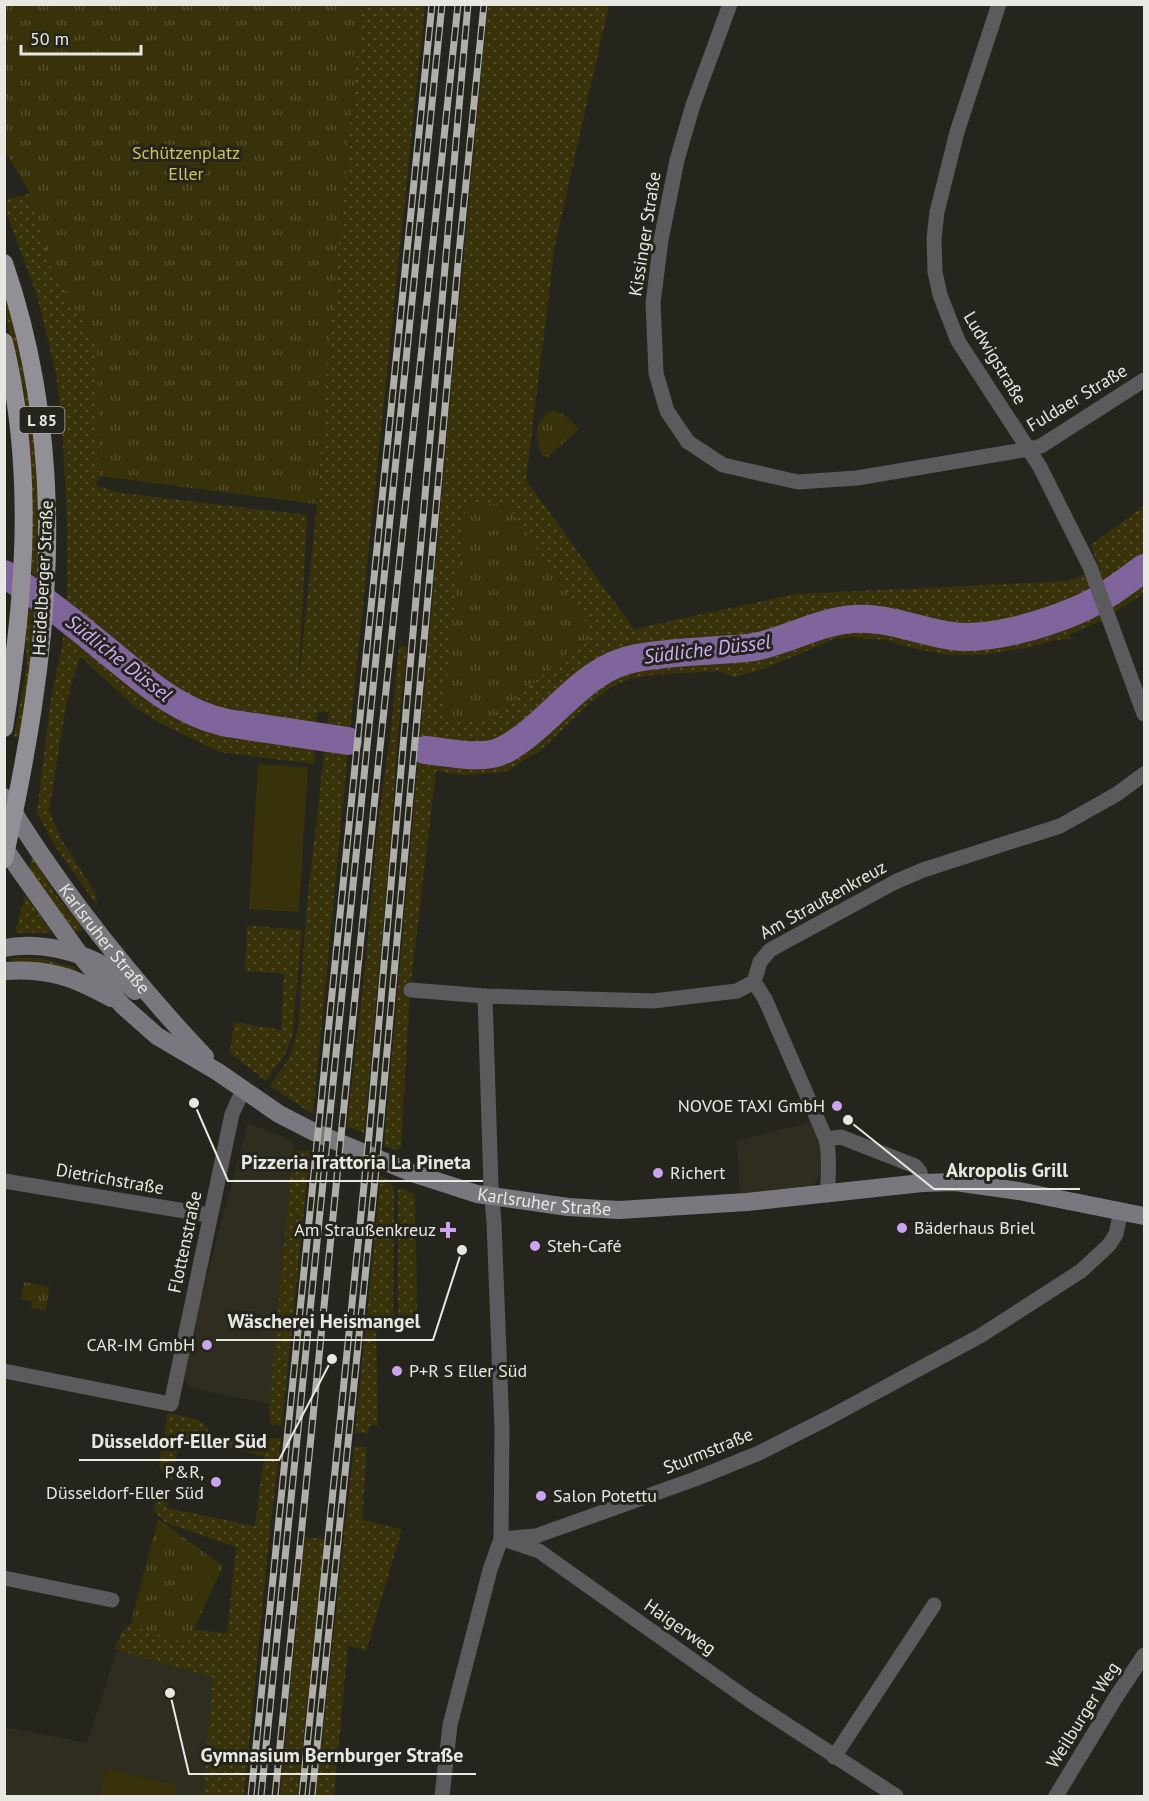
<svg xmlns="http://www.w3.org/2000/svg" width="1149" height="1801" font-family="'PT Sans',sans-serif">
  <style>
    .built { fill: #2f2d1f }
    .grass { fill: url(#grass-dots) }
    .park { fill: url(#park-tufts) }
    .pitch { fill: #373209 }
    .lines { fill: none; stroke-linecap: round; stroke-linejoin: round }
    .river { stroke: #7f659c; stroke-width: 28 }
    .street { stroke: #5b5a5d; stroke-width: 15 }
    .secondary { stroke: #7a787e; stroke-width: 18 }
    .primary { stroke: #928f96; stroke-width: 18 }
    .rail-casing { stroke: #afaea8; stroke-width: 7 }
    .rail { stroke: #26251d; stroke-width: 4.5; stroke-dasharray: 14; stroke-linecap: butt }
    .poi-dot { fill: #c8a5ee; stroke: #26251d; stroke-width: 2 }
    .labels { text-anchor: middle; stroke-width: 6; stroke-linejoin: round; paint-order: stroke }
    .shield { fill: #26251d; stroke: #aeada7; stroke-width: 1.5 }
    .shield-label { font-size: 16px; font-weight: bold; fill: #e8e7e2 }
    .park-label { font-size: 18px; fill: #cec362; stroke: #26251d }
    .street-label { font-size: 18px; fill: #e8e7e2; stroke: #26251d }
    .poi-label { font-size: 18px; fill: #e8e7e2; stroke: #26251d; text-anchor: start }
    .water-label { font-size: 20px; font-style: italic; fill: #d3acfe; stroke: #26251d }
    .leader { fill: none; stroke: #e8e7e2; stroke-width: 2 }
    .callout-dot { fill: #e8e7e2; stroke: #26251d; stroke-width: 2 }
    .callout-label { font-size: 20px; text-anchor: middle; font-weight: bold; fill: #e8e7e2; stroke: #26251d; stroke-width: 6; stroke-linejoin: round; paint-order: stroke }
  </style>
  <defs>
    <pattern id="grass-dots" width="8" height="8" patternUnits="userSpaceOnUse" patternTransform="scale(1.5)"><rect width="8" height="8" fill="#373209"/><path d="M2 2h.1M6 6h.1" fill="none" stroke="#54502d" stroke-width="1.8" stroke-linecap="round"/></pattern>
    <pattern id="park-tufts" width="24" height="20" patternUnits="userSpaceOnUse" patternTransform="scale(1.5)"><rect width="24" height="20" fill="#373209"/><path d="M3 7l-1-3M5 7V3M7 7l1-3M15 17l-1-3M17 17v-4M19 17l1-3" fill="none" stroke="#54502d"/></pattern>
  </defs>
  <rect width="100%" height="100%" fill="#26251d"/>
  <g class="built">
    <path d="M248 1123 294 1141 269 1404 191 1388 180 1375Z"/>
    <path d="M807 1123 819 1125 826 1165 814 1185 798 1192 740 1197 737 1141Z"/>
    <path d="M122 1635 240 1660 228 1796H5L4 1727 87 1743Z"/>
  </g>
  <g class="grass">
    <path d="M362 5H425L350 731 313 1114 270 1086 290 1057 298 1029 306 913 329 711 317 713 314 764 219 752 160 723 136 708 80 656 67 700 49 810 61 839 95 892 98 907 55 846 37 812 51 697 62 648 67 594V518L62 427 56 373 37 295 7 214 6 202 10 198 30 194 53 272 97 345 99 476 96 485 115 492 307 515 298 691 317 504 327 364Z"/>
    <path d="M488 5H609L555 245 526 480 634 629 795 594 1068 581 1085 574 1102 620 1069 635 1071 639 1055 640 1029 647 983 655H951L921 650 884 640 851 637 835 639 761 670 734 677 718 671 652 675 630 679 610 688 589 704 541 750 505 772 464 775 436 771 410 990 401 1148 396 1150 384 1146 450 401Z"/>
    <path d="M4 284 34 418 40 527 37 578 31 570C34 507 31 445 22 383 18 359 9 335 5 311 3 303 5 293 4 284Z"/>
    <path d="M1144 506V593L1115 612 1091 545Z"/>
    <path d="M31 608 36 615 21 738 14 737 27 663 25 634 27 611Z"/>
    <path d="M399 646 407 647 399 722 387 881 364 1133 347 1126 366 959 377 831 391 729Z"/>
    <path d="M32 857 56 895 83 928V931L73 932 29 870Z"/>
    <path d="M25 895 51 931 50 933H15Z"/>
    <path d="M247 925 302 930 292 1038 284 1056 266 1081 230 1053 234 1022 281 1030 284 974 245 971Z"/>
    <path d="M11 958H39L75 967 77 970 76 971 11 965Z"/>
    <path d="M310 1150 282 1426 270 1424 269 1404 293 1151Z"/>
    <path d="M381 1176 387 1179 394 1188 393 1316H376L378 1426H369L368 1434 355 1432Z"/>
    <path d="M401 1188 415 1194 417 1315 398 1316V1190Z"/>
    <path d="M168 1413C183 1416 210 1419 211 1437L205 1443 180 1440 172 1480 162 1471 159 1464Z"/>
    <path d="M230 1437 267 1445 269 1438H281L270 1529 244 1796H203L213 1677 114 1649 122 1632 155 1600 180 1628 227 1633 236 1547 166 1523 154 1511 157 1488 169 1491 167 1508 255 1526 264 1456 226 1447 224 1442Z"/>
    <path d="M354 1446 367 1447 362 1520 402 1529 366 1651 348 1645 334 1796H316Z"/>
    <path d="M305 1537 325 1539 297 1796H280Z"/>
  </g>
  <g class="park">
    <path d="M4 5H362L327 364 317 504 99 476 97 345 53 272 30 194 5 150Z"/>
    <path d="M554 410 566 416 579 429 548 457 543 456C534 437 532 421 554 410Z"/>
    <path d="M466 501 508 506 595 635 570 651 496 716 474 722H442Z"/>
    <path d="M24 1282 50 1287 45 1311 31 1308 32 1301 21 1299Z"/>
    <path d="M158 1519 223 1566 187 1644 135 1627 132 1618Z"/>
  </g>
  <g class="pitch">
    <path d="M258 764 308 767 299 912 249 909Z"/>
    <path d="M205 1571 214 1583 196 1598 186 1585Z"/>
    <path d="M106 1769 177 1785 175 1796H101Z"/>
  </g>
  <g class="lines">
    <g class="river">
      <path d="M4 574C39 595 69 619 100 645 140 677 176 712 227 723L348 741"/>
      <path d="M425 750C446 752 470 758 492 754 504 752 514 744 524 737 560 710 589 666 637 658 664 653 691 652 718 650 733 649 748 649 763 645 794 637 822 621 854 619 885 616 921 632 952 636 988 641 1042 625 1075 611 1100 601 1123 584 1144 568"/>
    </g>
    <g class="street">
      <path d="M730 4 693 105 677 160 661 240 653 303 656 373 667 411 688 442 723 465 798 482 857 478 1029 449 1041 446 1144 380"/>
      <path d="M999 4 957 132 937 212 934 238 935 272 940 295 958 341 1040 467 1090 567 1144 714"/>
      <path d="M754 982 760 962 770 950 895 882 923 870 1060 826 1117 794 1144 774"/>
      <path d="M754 982 765 999 826 1139C831 1157 827 1177 828 1195"/>
      <path d="M411 990 485 996 653 1001 737 991 754 982"/>
      <path d="M826 1139 841 1137 915 1166 920 1172 922 1183"/>
      <path d="M4 1181 209 1215"/>
      <path d="M4 1371 171 1404 232 1114 243 1090"/>
      <path d="M501 1539 536 1536 695 1479 759 1453 830 1417 980 1336 1081 1271 1109 1245 1116 1234 1121 1211"/>
      <path d="M509 1541 539 1551 749 1700 896 1796"/>
      <path d="M4 1578 112 1600"/>
      <path d="M834 1757 934 1605"/>
      <path d="M442 1796 450 1725 490 1570 501 1539 502 1429 494 1223 491 1186 485 996"/>
      <path d="M1056 1796 1116 1697 1144 1655"/>
    </g>
    <g class="secondary">
      <path id="s1" d="M4 797C61 891 130 977 205 1057"/>
      <path id="s2" d="M4 848 80 955 122 1005 157 1036 218 1072 279 1114 314 1132 412 1173 477 1194 568 1207 619 1210 747 1202 922 1183 955 1182 1019 1191 1144 1216"/>
      <path d="M4 948C37 941 81 951 110 969 119 975 127 984 135 991"/>
      <path d="M4 971C48 968 74 977 111 998"/>
    </g>
    <g class="primary">
      <path d="M4 263C73 463 49 657 4 859"/>
      <path d="M4 342C35 470 25 599 4 728"/>
    </g>
    <defs>
      <g id="rail">
        <path d="M251 1796 432 4"/>
        <path d="M261 1796 442 4"/>
        <path d="M275 1796 379 757 458 4"/>
        <path d="M302 1796 369 1136 468 4"/>
        <path d="M312 1796 379 1140 459 253 484 4"/>
      </g>
    </defs>
    <use href="#rail" class="rail-casing"/>
    <use href="#rail" class="rail"/>
  </g>
  <g class="poi-dot">
    <circle cx="837" cy="1106" r="6"/>
    <circle cx="658" cy="1173" r="6"/>
    <circle cx="902" cy="1228" r="6"/>
    <path d="M445 1221h6v6h6v6h-6v6h-6v-6h-6v-6h6z"/>
    <circle cx="535" cy="1246" r="6"/>
    <circle cx="207" cy="1345" r="6"/>
    <circle cx="397" cy="1371" r="6"/>
    <circle cx="216" cy="1482" r="6"/>
    <circle cx="541" cy="1496" r="6"/>
  </g>
  <g class="labels">
    <rect class="shield" x="19.5" y="407" width="45" height="26" rx="4.5"/>
    <g class="shield-label">
      <text x="42" y="426">L 85</text>
    </g>
    <g class="park-label">
      <text x="186" y="159">Schützenplatz<tspan x="186" dy="21">Eller</tspan></text>
    </g>
    <g class="street-label">
      <text transform="translate(645 234) rotate(-81)" y="6">Kissinger Straße</text>
      <text transform="translate(995 358) rotate(59)" y="6">Ludwigstraße</text>
      <text transform="translate(1077 398) rotate(-31)" y="6">Fuldaer Straße</text>
      <text transform="translate(43 578) rotate(-87)" y="6">Heidelberger Straße</text>
      <text transform="translate(823 900) rotate(-29)" y="6">Am Straußenkreuz</text>
      <text dy="6" stroke="none"><textPath href="#s1" startOffset="174">Karlsruher Straße</textPath></text>
      <text transform="translate(110 1179) rotate(10)" y="6">Dietrichstraße</text>
      <text dy="6" stroke="none"><textPath href="#s2" startOffset="670">Karlsruher Straße</textPath></text>
      <text transform="translate(185 1242) rotate(-78)" y="6">Flottenstraße</text>
      <text transform="translate(708 1451) rotate(-22)" y="6">Sturmstraße</text>
      <text transform="translate(680 1627) rotate(35)" y="6">Haigerweg</text>
      <text transform="translate(1083 1715) rotate(-58)" y="6">Weilburger Weg</text>
    </g>
    <g class="poi-label">
      <text x="825" y="1112" text-anchor="end">NOVOE TAXI GmbH</text>
      <text x="670" y="1179">Richert</text>
      <text x="914" y="1234">Bäderhaus Briel</text>
      <text x="436" y="1236" text-anchor="end">Am Straußenkreuz</text>
      <text x="547" y="1252">Steh-Café</text>
      <text x="195" y="1351" text-anchor="end">CAR-IM GmbH</text>
      <text x="409" y="1377">P+R S Eller Süd</text>
      <text x="204" y="1478" text-anchor="end">P&amp;R,<tspan x="204" dy="21">Düsseldorf-Eller Süd</tspan></text>
      <text x="553" y="1502">Salon Potettu</text>
    </g>
    <g class="water-label">
      <text transform="translate(707 649) rotate(-7)" y="7">Südliche Düssel</text>
      <text transform="translate(119 658) rotate(38)" y="7">Südliche Düssel</text>
    </g>
  </g>
  <path class="leader" d="M194 1103L228 1181H483M848 1120L934 1189H1080M462 1250L433 1340H216M332 1359L279 1460H79M170 1693L189 1774H476"/>
  <g class="callout-dot">
    <circle cx="194" cy="1103" r="6"/>
    <circle cx="848" cy="1120" r="6"/>
    <circle cx="462" cy="1250" r="6"/>
    <circle cx="332" cy="1359" r="6"/>
    <circle cx="170" cy="1693" r="6"/>
  </g>
  <g class="callout-label">
    <text x="356" y="1169">Pizzeria Trattoria La Pineta</text>
    <text x="1007" y="1177">Akropolis Grill</text>
    <text x="324" y="1328">Wäscherei Heismangel</text>
    <text x="179" y="1448">Düsseldorf-Eller Süd</text>
    <text x="332" y="1762">Gymnasium Bernburger Straße</text>
  </g>
  <rect width="1149" height="1801" fill="none" stroke="#e8e7e2" stroke-width="12"/>
  <path d="M21 45v9h120v-9" fill="none" stroke="#e8e7e2" stroke-width="3"/>
  <text x="30" y="45" font-size="18" fill="#e8e7e2" stroke="#26251d" stroke-width="4.5" paint-order="stroke">50 m</text>
</svg>
